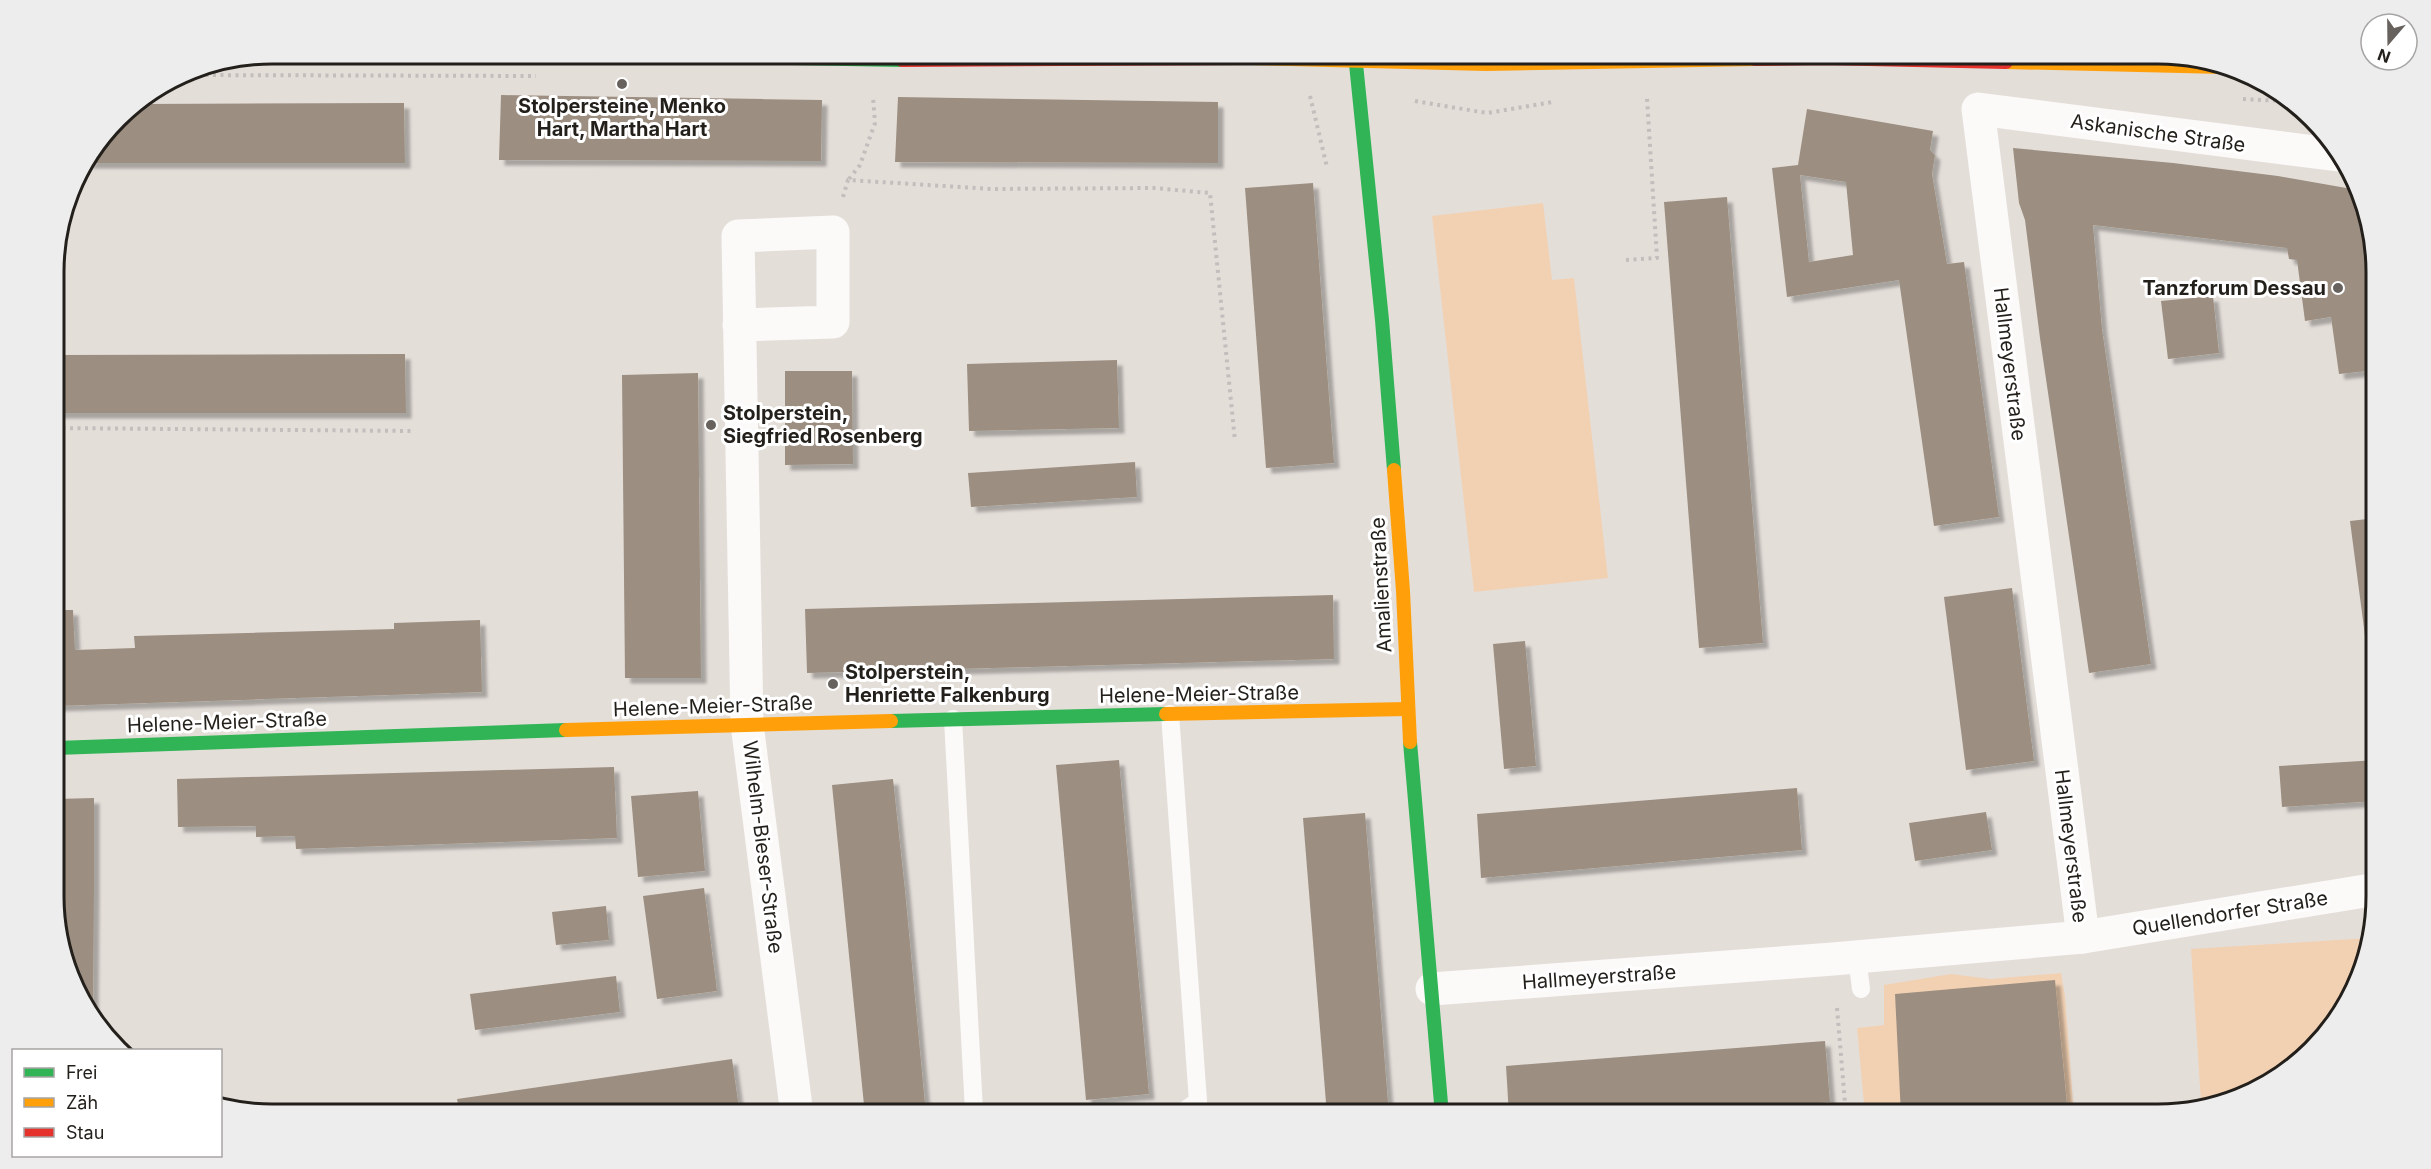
<svg xmlns="http://www.w3.org/2000/svg" width="2431" height="1169" font-family="Inter,sans-serif">
  <style>
    .green { fill: #f2d1b3 }
    .building { fill: #9c8f81; fill-rule: evenodd; filter: url(#shadow) }
    .lines { fill: none; stroke-linecap: round; stroke-linejoin: round }
    .path { stroke: #c1bebc; stroke-width: 4; stroke-dasharray: 3 4.5; stroke-linecap: butt }
    .lane { stroke: #fbfaf9; stroke-width: 18 }
    .street { stroke: #fbfaf9; stroke-width: 33 }
    .fast { stroke: #30b455; stroke-width: 14 }
    .slow { stroke: #ff9f0a; stroke-width: 14 }
    .jam { stroke: #e5322d; stroke-width: 14 }
    .poi-dot { fill: #67625e; stroke: #fff; stroke-width: 2 }
    .labels { text-anchor: middle; stroke-width: 6; stroke-linejoin: round; paint-order: stroke }
    .poi-label { font-size: 20px; font-weight: bold; fill: #231f1b; stroke: #fff; text-anchor: start }
    .street-label { font-size: 20px; fill: #231f1b; stroke: #fff }
    .rim { fill: none; stroke: #231f1b; stroke-width: 3 }
  </style>
  <defs>
    <filter id="shadow"><feDropShadow dx="5.5" dy="5.5" stdDeviation="1.5" flood-color="#0004"/></filter>
  </defs>
  <rect width="100%" height="100%" fill="#e4ded9"/>
  <g class="green">
    <path d="M1543 203 1552 280 1574 278 1608 578 1474 592 1432 216Z"/>
    <path d="M2369 938 2360 980 2323 1040 2280 1078 2229 1103 2217 1106V1101L2201 1102 2191 949Z"/>
    <path d="M2061 973 2065 996 2074 1115H1865L1857 1028 1884 1025V985L1951 974 1990 979Z"/>
  </g>
  <g class="building">
    <path d="M501 95 822 100 821 161 499 160Z"/>
    <path d="M898 97 1218 102V163L895 162Z"/>
    <path d="M404 103 405 163H86L128 108 135 104Z"/>
    <path d="M1807 109 1933 131 1930 150 1935 155 1932 174 1947 264 1964 262 1999 517 1934 526 1899 280 1787 297 1772 168 1798 165ZM1800 175 1846 182 1853 255 1809 262Z"/>
    <path d="M2013 148 2173 163 2278 176 2352 189 2375 244 2376 370 2339 374 2331 317 2305 321 2297 260 2289 259 2287 248 2093 225 2102 329 2151 664 2089 673 2040 338 2025 220 2019 203Z"/>
    <path d="M1313 183 1334 463 1266 468 1245 188Z"/>
    <path d="M1727 197 1763 643 1699 648 1664 202Z"/>
    <path d="M2213 296 2219 353 2168 359 2161 301Z"/>
    <path d="M405 354 406 413H55V355Z"/>
    <path d="M1117 360 1119 428 969 431 967 364Z"/>
    <path d="M785 371H852L853 464 785 465Z"/>
    <path d="M698 373 701 678H625L622 375Z"/>
    <path d="M1135 462 1137 497 971 507 968 473Z"/>
    <path d="M2376 518V658L2368 659 2350 521Z"/>
    <path d="M2012 588 2034 761 1966 770 1944 597Z"/>
    <path d="M1333 595 1334 659 807 673 805 609Z"/>
    <path d="M55 610H73L75 650 135 648 134 636 394 629V623L480 620 482 692 55 706Z"/>
    <path d="M1525 641 1536 766 1504 769 1493 644Z"/>
    <path d="M1119 760 1149 1094 1086 1100 1056 765Z"/>
    <path d="M2377 760V801L2282 807 2279 766Z"/>
    <path d="M614 767 617 838 296 849 295 836 256 837V826L178 827 177 779Z"/>
    <path d="M893 779 905 890 926 1115H865L832 785Z"/>
    <path d="M1797 788 1802 850 1481 878 1477 814Z"/>
    <path d="M698 791 705 871 638 877 631 796Z"/>
    <path d="M94 798V890L93 1014 56 925V799Z"/>
    <path d="M1986 812 1992 850 1915 861 1909 823Z"/>
    <path d="M1365 813 1389 1115H1327L1303 818Z"/>
    <path d="M704 888 717 991 657 999 643 896Z"/>
    <path d="M606 906 609 940 556 945 552 912Z"/>
    <path d="M616 976 620 1012 475 1030 470 994Z"/>
    <path d="M2055 980 2068 1115H1901L1895 994Z"/>
    <path d="M1825 1041 1830 1102 1688 1115H1509L1506 1066Z"/>
    <path d="M732 1059 740 1115H460L457 1099Z"/>
    <path d="M2217 1101V1106L2172 1115H2145V1104Z"/>
  </g>
  <g class="lines">
    <g class="path">
      <path d="M183 75 536 76"/>
      <path d="M1310 96 1327 167"/>
      <path d="M2243 99 2281 101"/>
      <path d="M1415 101 1487 113 1553 102"/>
      <path d="M849 179 860 165 875 123 873 97"/>
      <path d="M843 197 848 180 992 189 1154 188 1210 193 1235 441"/>
      <path d="M1626 260 1657 258 1647 98"/>
      <path d="M55 428 413 431"/>
      <path d="M1837 1008 1846 1115"/>
      <path d="M1790 1105 1791 1115"/>
      <path d="M1709 1113V1115"/>
    </g>
    <g class="lane">
      <path d="M1170 714 1198 1101 1178 1115"/>
      <path d="M953 719 974 1111 982 1115"/>
      <path d="M1857 957 1861 989"/>
    </g>
    <g class="street">
      <path d="M739 325 833 322V232L738 236 747 724 797 1115"/>
      <path d="M2083 937 1978 109 2338 155"/>
      <path d="M1432 989 1833 959 2083 937 2377 889"/>
    </g>
    <g class="fast">
      <path d="M564 54 902 60"/>
      <path d="M1355 54 1382 320 1394 470"/>
      <path d="M891 721 1166 714"/>
      <path d="M1410 742 1442 1115"/>
      <path d="M56 748 566 730"/>
    </g>
    <g class="slow">
      <path d="M1249 58 1486 64 1755 59"/>
      <path d="M2006 62 2224 67"/>
      <path d="M1394 470 1403 591 1410 742"/>
      <path d="M1166 714 1407 709"/>
      <path d="M566 730 891 721"/>
    </g>
    <g class="jam">
      <path d="M1755 59 1823 58 2006 62"/>
      <path d="M902 60 1249 58"/>
    </g>
  </g>
  <g class="poi-dot">
    <circle cx="622" cy="84" r="6"/>
    <circle cx="2338" cy="288" r="6"/>
    <circle cx="711" cy="425" r="6"/>
    <circle cx="833" cy="684" r="6"/>
  </g>
  <g class="labels">
    <g class="poi-label">
      <text x="622" y="113" text-anchor="middle">Stolpersteine, Menko<tspan x="622" dy="23">Hart, Martha Hart</tspan></text>
      <text x="2326" y="295" text-anchor="end">Tanzforum Dessau</text>
      <text x="723" y="420">Stolperstein,<tspan x="723" dy="23">Siegfried Rosenberg</tspan></text>
      <text x="845" y="679">Stolperstein,<tspan x="845" dy="23">Henriette Falkenburg</tspan></text>
    </g>
    <g class="street-label">
      <text transform="translate(2158 133) rotate(8)" y="7">Askanische Straße</text>
      <text transform="translate(2010 364) rotate(83)" y="7">Hallmeyerstraße</text>
      <text transform="translate(1381 585) rotate(-93)" y="7">Amalienstraße</text>
      <text transform="translate(1199 694) rotate(-1)" y="7">Helene-Meier-Straße</text>
      <text transform="translate(713 706) rotate(-2)" y="7">Helene-Meier-Straße</text>
      <text transform="translate(227 722) rotate(-2)" y="7">Helene-Meier-Straße</text>
      <text transform="translate(2071 846) rotate(83)" y="7">Hallmeyerstraße</text>
      <text transform="translate(763 847) rotate(83)" y="7">Wilhelm-Bieser-Straße</text>
      <text transform="translate(2230 913) rotate(-9)" y="7">Quellendorfer Straße</text>
      <text transform="translate(1599 977) rotate(-4)" y="7">Hallmeyerstraße</text>
    </g>
  </g>
  <path d="M0 0H2431V1169H0ZM272 64H2158A208 208 0 0 1 2366 272V896A208 208 0 0 1 2158 1104H272A208 208 0 0 1 64 896V272A208 208 0 0 1 272 64Z" fill="#ededed" fill-rule="evenodd"/>
  <path class="rim" d="M272 64H2158A208 208 0 0 1 2366 272V896A208 208 0 0 1 2158 1104H272A208 208 0 0 1 64 896V272A208 208 0 0 1 272 64Z"/>
  <rect x="12" y="1049" width="210" height="108" fill="#ffffff" stroke="#a7a5a4" stroke-width="1.5"/>
  <rect x="24" y="1068" width="30" height="9" fill="#30b455" stroke="#a7a5a4" stroke-width="1.5"/>
  <text x="66" y="1079" font-size="18" fill="#231f1b">Frei</text>
  <rect x="24" y="1098" width="30" height="9" fill="#ff9f0a" stroke="#a7a5a4" stroke-width="1.5"/>
  <text x="66" y="1109" font-size="18" fill="#231f1b">Zäh</text>
  <rect x="24" y="1128" width="30" height="9" fill="#e5322d" stroke="#a7a5a4" stroke-width="1.5"/>
  <text x="66" y="1139" font-size="18" fill="#231f1b">Stau</text>
  <g transform="translate(2389 42) rotate(200)"><circle r="28" fill="#ffffff" stroke="#a7a5a4" stroke-width="1.5"/>
  <path d="M0-4.5L10 22L0 15L-10 22Z" fill="#67625e"/>
  <text y="-9" font-size="16" font-weight="bold" text-anchor="middle" fill="#231f1b">N</text>
  </g>
</svg>
